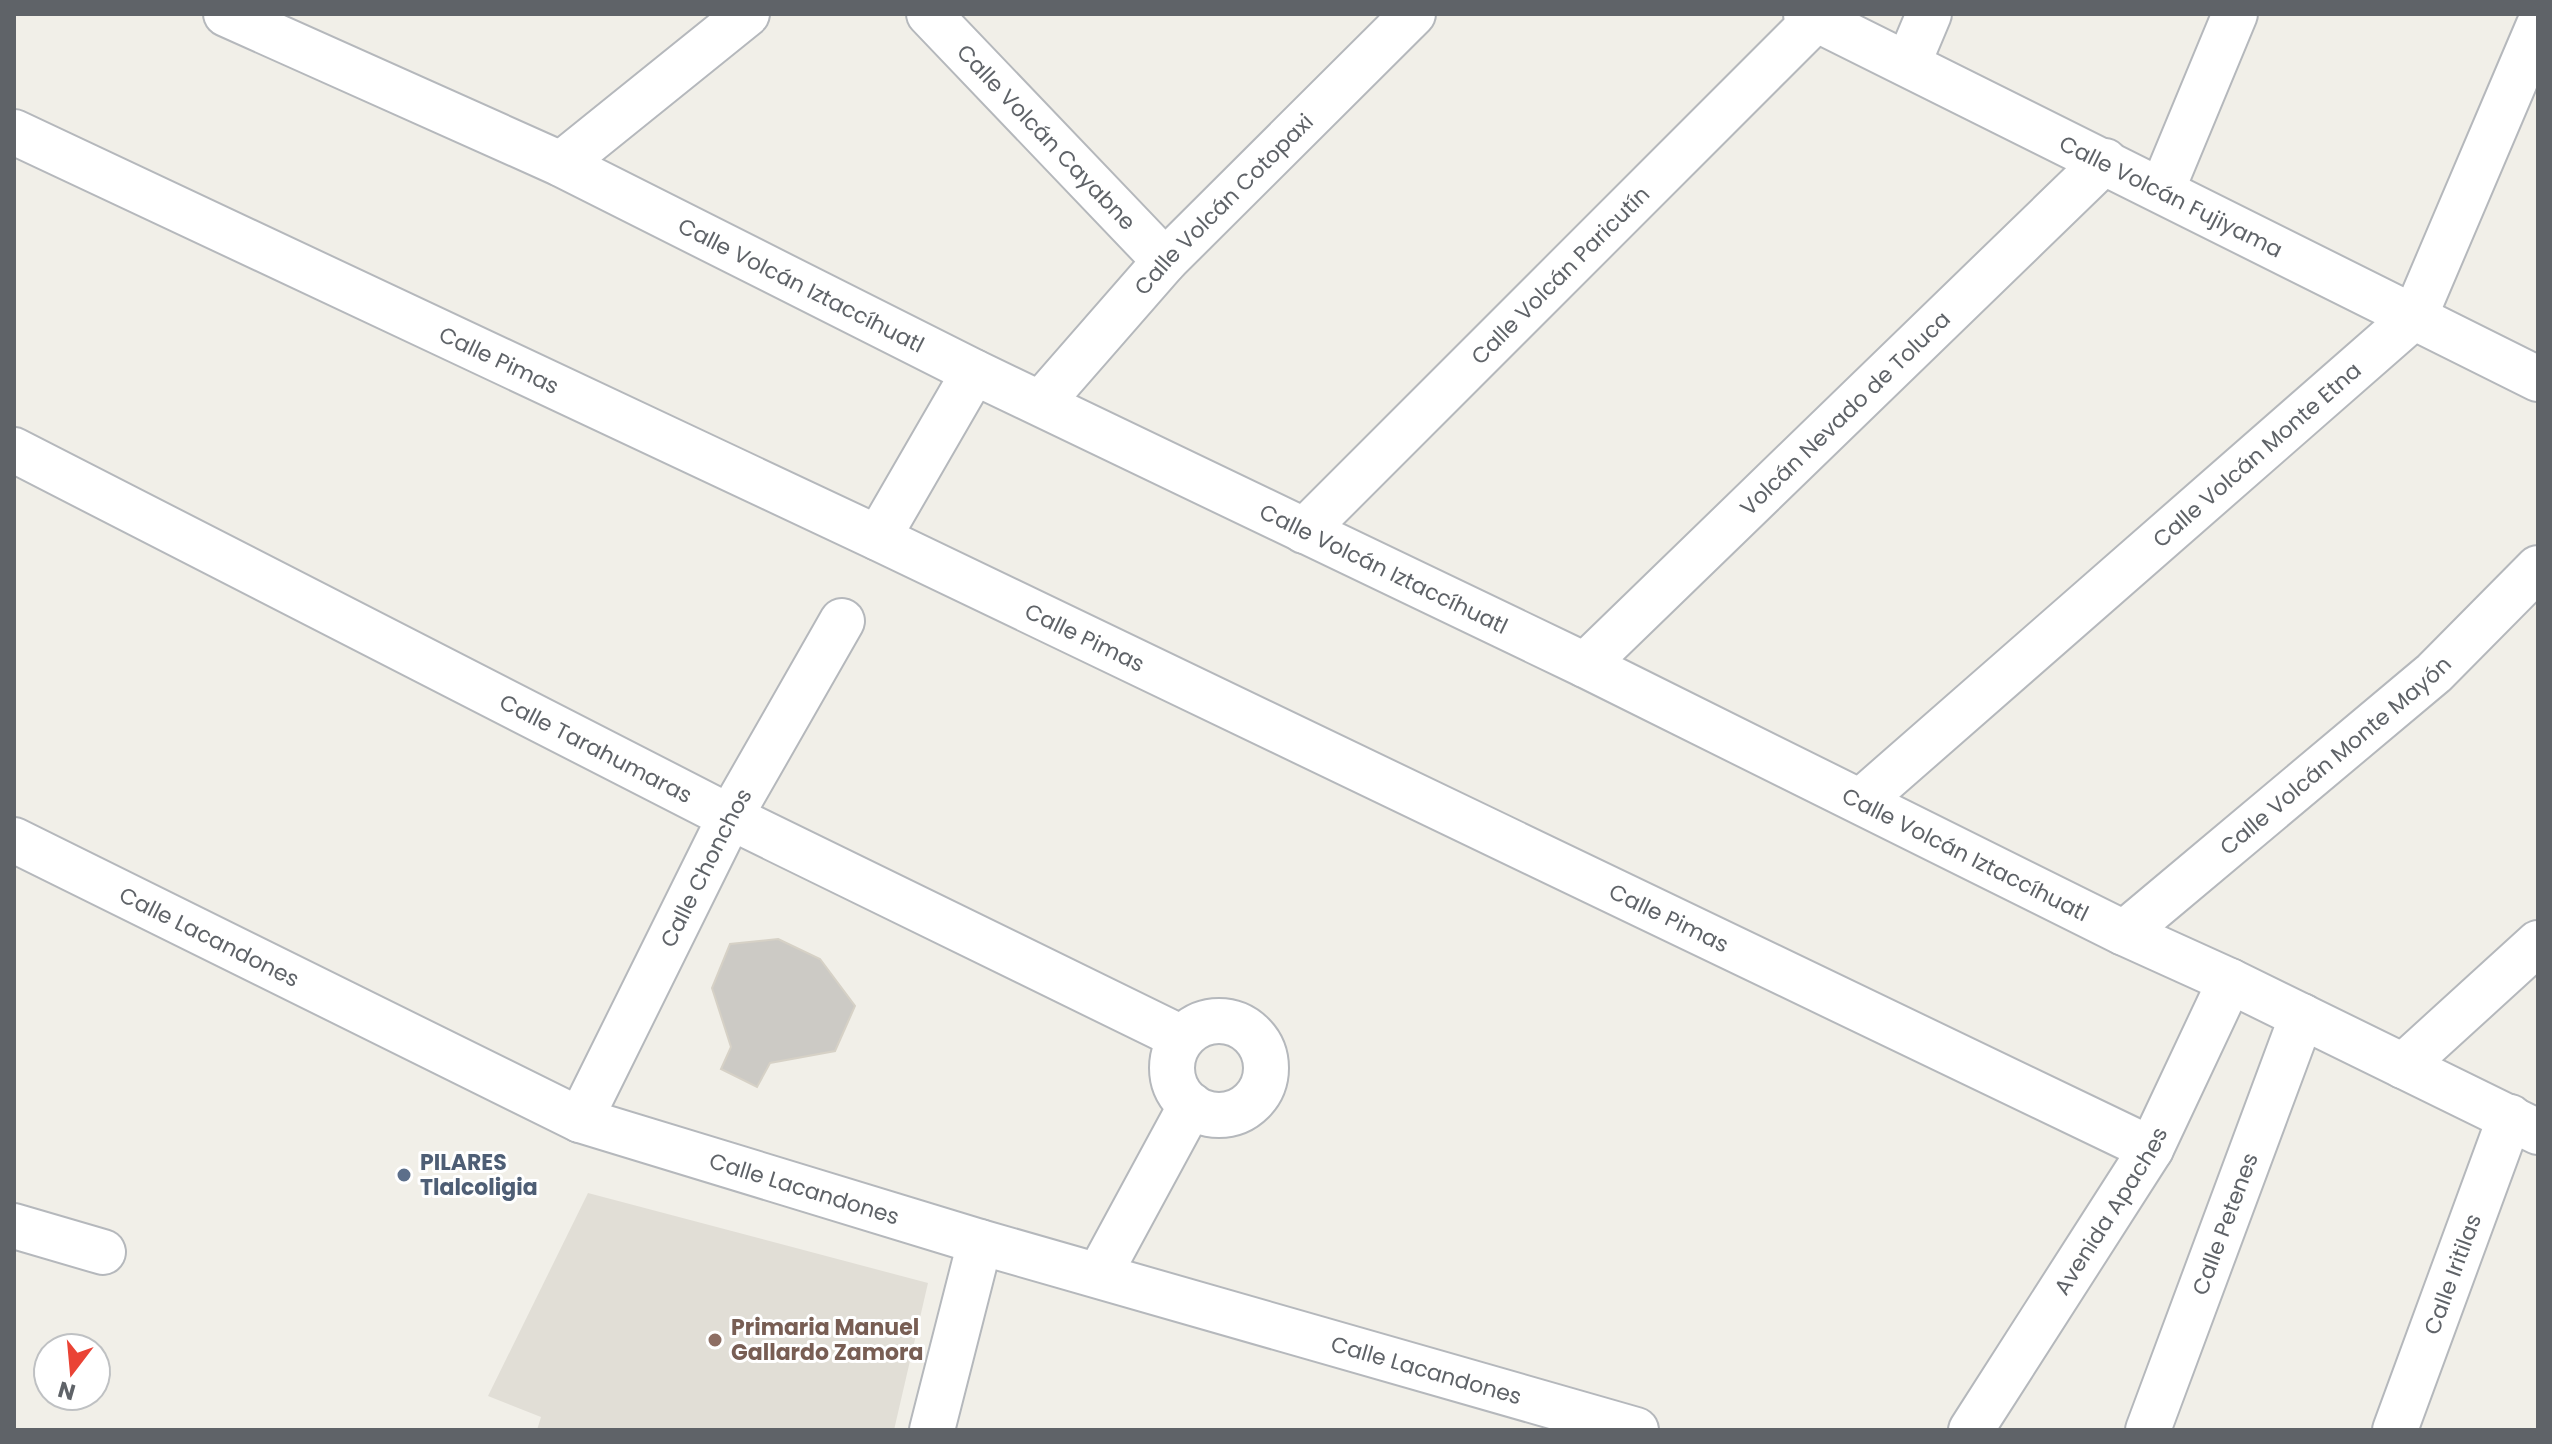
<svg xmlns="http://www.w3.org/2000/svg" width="2552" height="1444" font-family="Poppins,sans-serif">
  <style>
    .education { fill: #e1ded6 }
    .building { fill: #cccac5; stroke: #d6d1c6; stroke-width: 2 }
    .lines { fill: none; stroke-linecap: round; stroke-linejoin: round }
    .minor-casing { stroke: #b5b8bc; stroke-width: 48 }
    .tertiary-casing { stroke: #b5b8bc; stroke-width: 48 }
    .minor { stroke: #fff; stroke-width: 44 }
    .tertiary { stroke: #fff; stroke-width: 44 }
    .service-dot { fill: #5c6f8a; stroke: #fff; stroke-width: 3 }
    .education-dot { fill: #8d6e63; stroke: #fff; stroke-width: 3 }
    .labels { text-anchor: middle; stroke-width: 6; stroke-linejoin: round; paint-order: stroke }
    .street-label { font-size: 22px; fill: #5f6368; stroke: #fff }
    .service-label { font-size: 22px; font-weight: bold; fill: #4e5e75; stroke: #fff; text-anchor: start }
    .education-label { font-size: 22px; font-weight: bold; fill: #785e54; stroke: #fff; text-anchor: start }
  </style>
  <rect width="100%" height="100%" fill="#f1efe8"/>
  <path class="education" d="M588 1193 928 1283 894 1430H537L541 1417 488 1396Z"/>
  <path class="building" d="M778 939 820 959 855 1006 835 1051 770 1063 757 1087 721 1069 731 1047 712 988 730 944Z"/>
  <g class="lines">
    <defs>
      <g id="minor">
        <path id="s1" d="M929 14 1165 261"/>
        <path id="s2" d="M1806 14 2538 379"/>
        <path d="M1908 64 1929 14"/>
        <path id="s3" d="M14 132 878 538 2151 1149"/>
        <path d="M561 164 747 14"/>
        <path d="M2162 190 2235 14"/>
        <path id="s4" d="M1041 403 1165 261 1413 14"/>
        <path id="s5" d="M14 450 730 817 1182 1038"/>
        <path id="s6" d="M1304 531 1816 19"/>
        <path d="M878 538 974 372"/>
        <path id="s7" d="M1585 665 2105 161"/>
        <path id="s8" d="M1861 801 2415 316 2538 27"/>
        <path id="s9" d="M14 840 580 1120 980 1242 1636 1430"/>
        <path id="s10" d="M2124 933 2434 673 2538 568"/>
        <circle cx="1219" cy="1068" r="47"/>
        <path d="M2403 1066 2538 943"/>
        <path id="s11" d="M580 1120 730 817 842 621"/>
        <path d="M14 1226 103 1252"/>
        <path d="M1100 1273 1191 1105"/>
        <path d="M932 1430 980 1242"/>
        <path id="s12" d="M2148 1430 2302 1016"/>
        <path id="s13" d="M2395 1430 2510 1117"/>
      </g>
      <g id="tertiary">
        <path id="s14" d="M226 14 561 164 974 372 1585 665 2124 933 2230 981 2538 1132"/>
        <path id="s15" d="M1971 1430 2151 1149 2230 981"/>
      </g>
    </defs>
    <use href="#minor" class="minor-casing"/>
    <use href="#tertiary" class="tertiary-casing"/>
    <use href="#minor" class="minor"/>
    <use href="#tertiary" class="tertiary"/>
  </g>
  <circle class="service-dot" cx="404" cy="1175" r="8"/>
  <circle class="education-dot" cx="715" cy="1340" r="8"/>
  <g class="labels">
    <g class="street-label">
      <text dy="8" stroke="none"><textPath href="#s1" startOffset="170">Calle Volcán Cayabne</textPath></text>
      <text dy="8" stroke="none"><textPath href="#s2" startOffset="408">Calle Volcán Fujiyama</textPath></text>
      <text dy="8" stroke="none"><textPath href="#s4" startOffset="270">Calle Volcán Cotopaxi</textPath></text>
      <text dy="8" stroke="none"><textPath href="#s6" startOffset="362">Calle Volcán Paricutín</textPath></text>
      <text dy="8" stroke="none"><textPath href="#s14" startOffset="636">Calle Volcán Iztaccíhuatl</textPath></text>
      <text dy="8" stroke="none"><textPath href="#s3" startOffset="536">Calle Pimas</textPath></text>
      <text dy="8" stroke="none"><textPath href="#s7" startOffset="362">Volcán Nevado de Toluca</textPath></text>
      <text dy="8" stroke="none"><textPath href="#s8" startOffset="526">Calle Volcán Monte Etna</textPath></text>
      <text dy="8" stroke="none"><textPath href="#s14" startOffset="1284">Calle Volcán Iztaccíhuatl</textPath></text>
      <text dy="8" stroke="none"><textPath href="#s3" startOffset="1184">Calle Pimas</textPath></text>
      <text dy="8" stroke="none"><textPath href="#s5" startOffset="654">Calle Tarahumaras</textPath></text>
      <text dy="8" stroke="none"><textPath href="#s10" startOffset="276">Calle Volcán Monte Mayón</textPath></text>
      <text dy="8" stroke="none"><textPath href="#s14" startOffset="1932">Calle Volcán Iztaccíhuatl</textPath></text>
      <text dy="8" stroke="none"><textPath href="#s11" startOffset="282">Calle Chonchos</textPath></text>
      <text dy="8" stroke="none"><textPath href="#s3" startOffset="1832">Calle Pimas</textPath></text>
      <text dy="8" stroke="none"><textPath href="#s9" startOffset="218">Calle Lacandones</textPath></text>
      <text dy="8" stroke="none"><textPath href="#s9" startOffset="866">Calle Lacandones</textPath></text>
      <text dy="8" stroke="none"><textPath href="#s15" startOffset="260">Avenida Apaches</textPath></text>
      <text dy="8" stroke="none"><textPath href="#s12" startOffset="220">Calle Petenes</textPath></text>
      <text dy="8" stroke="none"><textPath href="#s13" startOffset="166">Calle Iritilas</textPath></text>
      <text dy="8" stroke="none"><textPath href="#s9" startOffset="1514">Calle Lacandones</textPath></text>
    </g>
    <g class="service-label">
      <text x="420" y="1170">PILARES<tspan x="420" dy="25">Tlalcoligia</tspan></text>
    </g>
    <g class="education-label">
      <text x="731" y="1335">Primaria Manuel<tspan x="731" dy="25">Gallardo Zamora</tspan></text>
    </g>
  </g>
  <rect width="2552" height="1444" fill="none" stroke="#5f6368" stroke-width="32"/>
  <g transform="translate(72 1372) rotate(196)"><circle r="38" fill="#ffffff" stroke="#bfc1c3" stroke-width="2"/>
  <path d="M0-6L14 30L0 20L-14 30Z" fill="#ea4335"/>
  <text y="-12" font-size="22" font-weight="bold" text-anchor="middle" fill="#5f6368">N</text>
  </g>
</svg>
